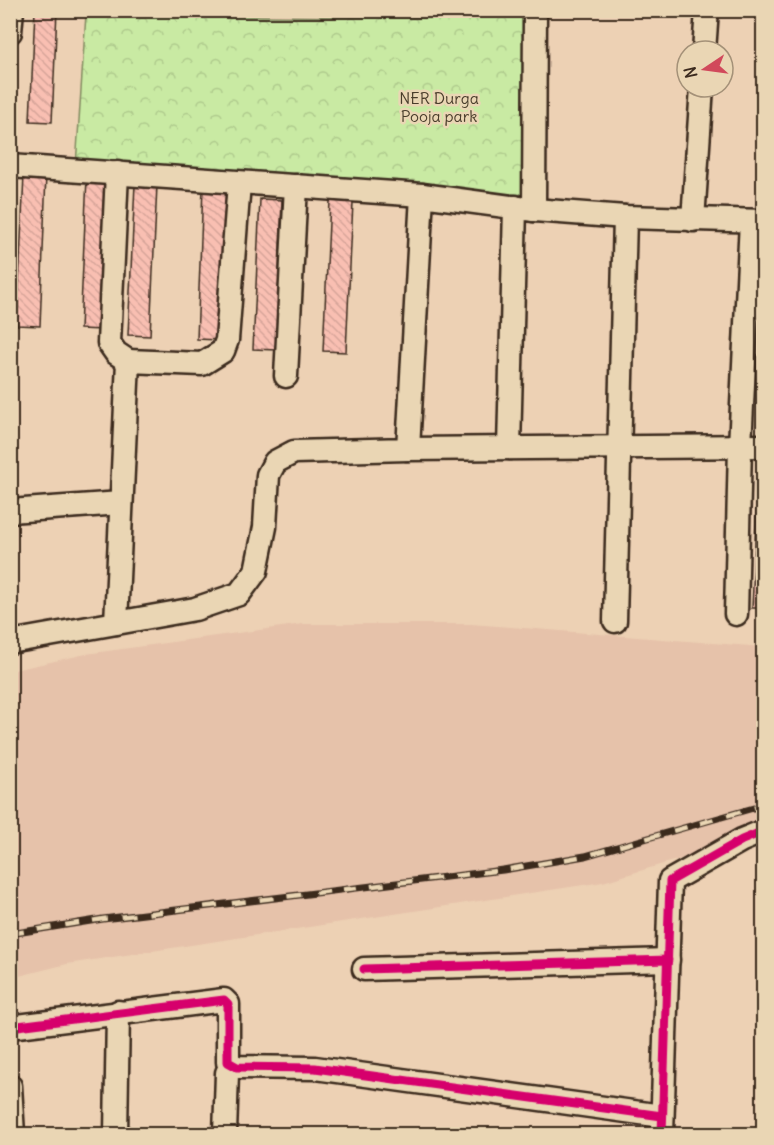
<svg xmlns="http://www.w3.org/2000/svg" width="774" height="1145" font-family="Delius,sans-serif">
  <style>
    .built { fill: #e6c2aa }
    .forest { fill: url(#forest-crowns); stroke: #828a60; stroke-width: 1.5 }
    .building { fill: url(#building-back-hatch); stroke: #3b2a1e; stroke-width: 1.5 }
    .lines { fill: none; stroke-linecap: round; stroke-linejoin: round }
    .minor-casing { stroke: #3b2a1e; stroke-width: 27 }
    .minor { stroke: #ead6b4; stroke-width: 22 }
    .rail-casing { stroke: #3b2a1e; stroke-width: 7 }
    .rail { stroke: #ead6b4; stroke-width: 4.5; stroke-dasharray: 14; stroke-linecap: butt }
    .cycleway-casing { stroke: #ead6b4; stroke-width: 13 }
    .cycleway { stroke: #d6006c; stroke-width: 9 }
    .labels { text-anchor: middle; stroke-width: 5; stroke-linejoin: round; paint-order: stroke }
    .park-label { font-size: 16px; fill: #493d2b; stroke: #ead6b4 }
  </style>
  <defs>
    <pattern id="forest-crowns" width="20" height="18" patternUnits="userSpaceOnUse" patternTransform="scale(1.5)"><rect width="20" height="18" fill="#c9eaa3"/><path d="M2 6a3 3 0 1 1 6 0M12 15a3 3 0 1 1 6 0" fill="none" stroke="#aec98c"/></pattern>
    <pattern id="building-back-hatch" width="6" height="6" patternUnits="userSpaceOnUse" patternTransform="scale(1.5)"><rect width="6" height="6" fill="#f9bfb2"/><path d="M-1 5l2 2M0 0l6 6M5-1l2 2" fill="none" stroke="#d6a499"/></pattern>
  </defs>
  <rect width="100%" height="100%" fill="#edd1b4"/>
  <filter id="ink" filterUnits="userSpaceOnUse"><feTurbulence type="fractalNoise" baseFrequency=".0167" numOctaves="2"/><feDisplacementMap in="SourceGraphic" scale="12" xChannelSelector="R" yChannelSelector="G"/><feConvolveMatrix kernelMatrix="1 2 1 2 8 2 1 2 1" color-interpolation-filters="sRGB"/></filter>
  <g filter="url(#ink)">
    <path class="built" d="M303 624H471L763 647V834L603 882 67 964 11 978 10 671 86 654Z"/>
    <path class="forest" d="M446 11H534L530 209 76 166 86 14 444 18Z"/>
    <g class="building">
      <path d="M35 10H57L52 122 30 121Z"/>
      <path d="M24 175H46L40 326 17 325Z"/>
      <path d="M87 178 109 179 103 330 80 329Z"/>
      <path d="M135 184 157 185 150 336 128 335Z"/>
      <path d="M203 188 226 190 219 340 197 339Z"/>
      <path d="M260 199 282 200 276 350 253 349Z"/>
      <path d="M330 201 353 202 346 352 323 351Z"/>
      <path d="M759 457 764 458V608H752Z"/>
    </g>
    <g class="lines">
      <defs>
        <g id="minor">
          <path d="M10 32 12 10"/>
          <path d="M704 51 707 10"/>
          <path d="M10 166 422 195 534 210 625 217 764 221"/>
          <path d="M534 210 535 10"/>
          <path d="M693 220 702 87"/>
          <path d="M128 361 202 364 223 351 227 340 239 183"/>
          <path d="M286 376 296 186"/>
          <path d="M509 448 515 207"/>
          <path d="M408 449 764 446"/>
          <path d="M10 511 121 503"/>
          <path d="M736 614 740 446 751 221"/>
          <path d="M615 621 625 217"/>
          <path d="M116 623 128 361 116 353 109 343 117 173"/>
          <path d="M10 642 195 609 239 594 256 571 265 527 268 475 275 462 294 452 408 449 422 195"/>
          <path d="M364 969 668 960"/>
          <path d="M10 1027 224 1000 228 1004V1062L237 1067 315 1068 662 1116"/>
          <path d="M10 1086 13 1134"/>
          <path d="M116 1134 118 1012"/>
          <path d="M225 1134 227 1073 231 1065"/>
          <path d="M662 1134 670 881 742 840 764 831"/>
        </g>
      </defs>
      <use href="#minor" class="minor-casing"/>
      <use href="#minor" class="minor"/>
      <defs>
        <path id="rail" d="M10 934 103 919 503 870 585 856 764 805"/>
      </defs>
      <use href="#rail" class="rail-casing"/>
      <use href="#rail" class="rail"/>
      <defs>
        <g id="cycleway">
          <path d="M364 969 668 960"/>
          <path d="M10 1027 224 1000 228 1004V1062L237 1067 315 1068 662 1116"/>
          <path d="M662 1134 670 881 742 840 764 831"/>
        </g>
      </defs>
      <use href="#cycleway" class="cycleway-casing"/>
      <use href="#cycleway" class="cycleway"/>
    </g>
  </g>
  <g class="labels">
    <g class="park-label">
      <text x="439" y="104">NER Durga<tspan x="439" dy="18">Pooja park</tspan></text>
    </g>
  </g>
  <rect width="774" height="1145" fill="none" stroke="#ead6b4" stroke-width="36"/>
  <rect x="18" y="18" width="738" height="1109" fill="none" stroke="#3b2a1e" stroke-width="2" filter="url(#ink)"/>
  <g transform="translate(705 69) rotate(257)"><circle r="28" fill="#ead6b4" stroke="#a49178" stroke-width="1.5"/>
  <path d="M0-4.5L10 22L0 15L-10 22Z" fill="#d1495b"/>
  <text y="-9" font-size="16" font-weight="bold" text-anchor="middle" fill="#3b2a1e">N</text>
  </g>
</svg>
